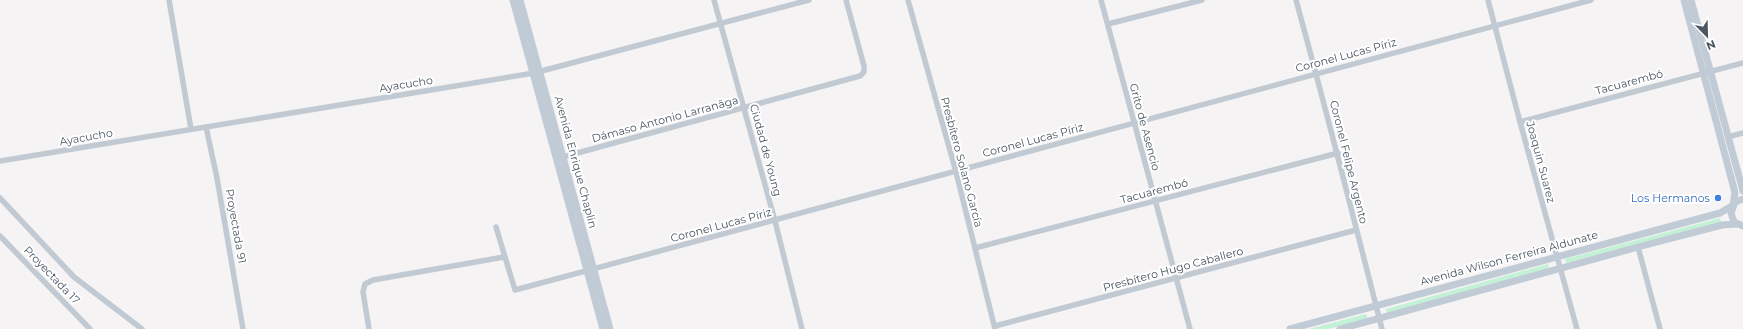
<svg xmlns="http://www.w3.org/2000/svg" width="1743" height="329" font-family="Montserrat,sans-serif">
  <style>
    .grass { fill: #c3f1d5 }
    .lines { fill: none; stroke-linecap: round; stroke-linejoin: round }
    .street { stroke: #c1cad2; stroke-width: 5.5 }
    .secondary { stroke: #c1cbd6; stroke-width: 7 }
    .shop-dot { fill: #3f7fe0; stroke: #fff; stroke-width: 1.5 }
    .labels { text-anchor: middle; stroke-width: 4; stroke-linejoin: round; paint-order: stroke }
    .street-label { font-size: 11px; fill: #4a5661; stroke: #fff }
    .shop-label { font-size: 11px; fill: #366cbe; stroke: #fff; text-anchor: end }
  </style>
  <rect width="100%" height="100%" fill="#f5f3f3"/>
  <g class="grass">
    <path d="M1720 218 1721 222 1566 263 1565 259Z"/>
    <path d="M1548 264 1549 268 1387 313 1386 309Z"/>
    <path d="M1366 314 1368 319 1328 329H1309Z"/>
  </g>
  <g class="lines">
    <g class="street">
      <path d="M169 0 191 129"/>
      <path d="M714 0 775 221 802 329"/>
      <path d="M908 0 956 172 995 329"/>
      <path d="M1101 0 1190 329"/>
      <path d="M1296 0C1326 109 1354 219 1382 329"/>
      <path d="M1488 0 1520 122 1577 329"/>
      <path d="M1108 24 1202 0"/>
      <path d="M1520 122 1743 63"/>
      <path d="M206 127 217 178 243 329"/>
      <path d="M1728 137 1743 133"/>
      <path d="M559 158 860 76 864 72V66L846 0"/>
      <path d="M0 161 534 73 809 0"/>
      <path d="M0 198 74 277 142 329"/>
      <path d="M496 227 515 290 1591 0"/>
      <path d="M0 236 90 329"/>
      <path d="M1638 247 1660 329"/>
      <path d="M975 248 1338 153"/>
      <path d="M995 326 1356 230"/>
      <path d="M369 329 363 292 365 284 373 280 504 257"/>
    </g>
    <g class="secondary">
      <path d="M513 0 603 329"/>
      <path d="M520 0 610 329"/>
      <path d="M1684 0 1733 185 1735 193 1733 205"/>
      <path d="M1691 0 1743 191"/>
      <path d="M1743 199 1735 202 1731 213 1734 222 1743 226"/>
      <path d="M1290 329 1720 213 1732 206"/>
      <path d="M1340 329 1638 247 1722 225 1736 224"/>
    </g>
  </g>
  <circle class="shop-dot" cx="1718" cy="198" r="4"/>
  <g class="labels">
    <g class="street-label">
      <text transform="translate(1346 55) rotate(-15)" y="4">Coronel Lucas Píriz</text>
      <text transform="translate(1629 82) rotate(-15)" y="4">Tacuarembó</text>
      <text transform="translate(406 84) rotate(-9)" y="4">Ayacucho</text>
      <text transform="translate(665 119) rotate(-15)" y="4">Dámaso Antonio Larranãga</text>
      <text transform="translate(1145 127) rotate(75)" y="4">Grito de Asencio</text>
      <text transform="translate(86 137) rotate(-10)" y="4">Ayacucho</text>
      <text transform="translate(1033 140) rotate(-15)" y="4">Coronel Lucas Píriz</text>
      <text transform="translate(766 150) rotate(75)" y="4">Ciudad de Young</text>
      <text transform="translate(576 162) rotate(75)" y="4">Avenida Enrique Chaplin</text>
      <text transform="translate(962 162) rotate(75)" y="4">Presbítero Solano García</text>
      <text transform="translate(1349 162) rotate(76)" y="4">Coronel Felipe Argento</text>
      <text transform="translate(1541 162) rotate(75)" y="4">Joaquin Suarez</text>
      <text transform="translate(1154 191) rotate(-15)" y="4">Tacuarembó</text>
      <text transform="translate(721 225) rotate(-15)" y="4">Coronel Lucas Píriz</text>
      <text transform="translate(236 226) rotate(80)" y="4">Proyectada 91</text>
      <text transform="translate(1509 258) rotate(-15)" y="4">Avenida Wilson Ferreira Aldunate</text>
      <text transform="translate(1173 269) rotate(-15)" y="4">Presbítero Hugo Caballero</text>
      <text transform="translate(52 275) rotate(46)" y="4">Proyectada 17</text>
    </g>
    <g class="shop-label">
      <text x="1710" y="202">Los Hermanos</text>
    </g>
  </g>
  <g transform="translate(1707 36) rotate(157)" stroke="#ffffff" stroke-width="3" paint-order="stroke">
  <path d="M0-3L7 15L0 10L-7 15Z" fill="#4a5661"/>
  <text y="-6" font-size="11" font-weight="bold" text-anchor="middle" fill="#4a5661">N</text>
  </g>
</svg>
